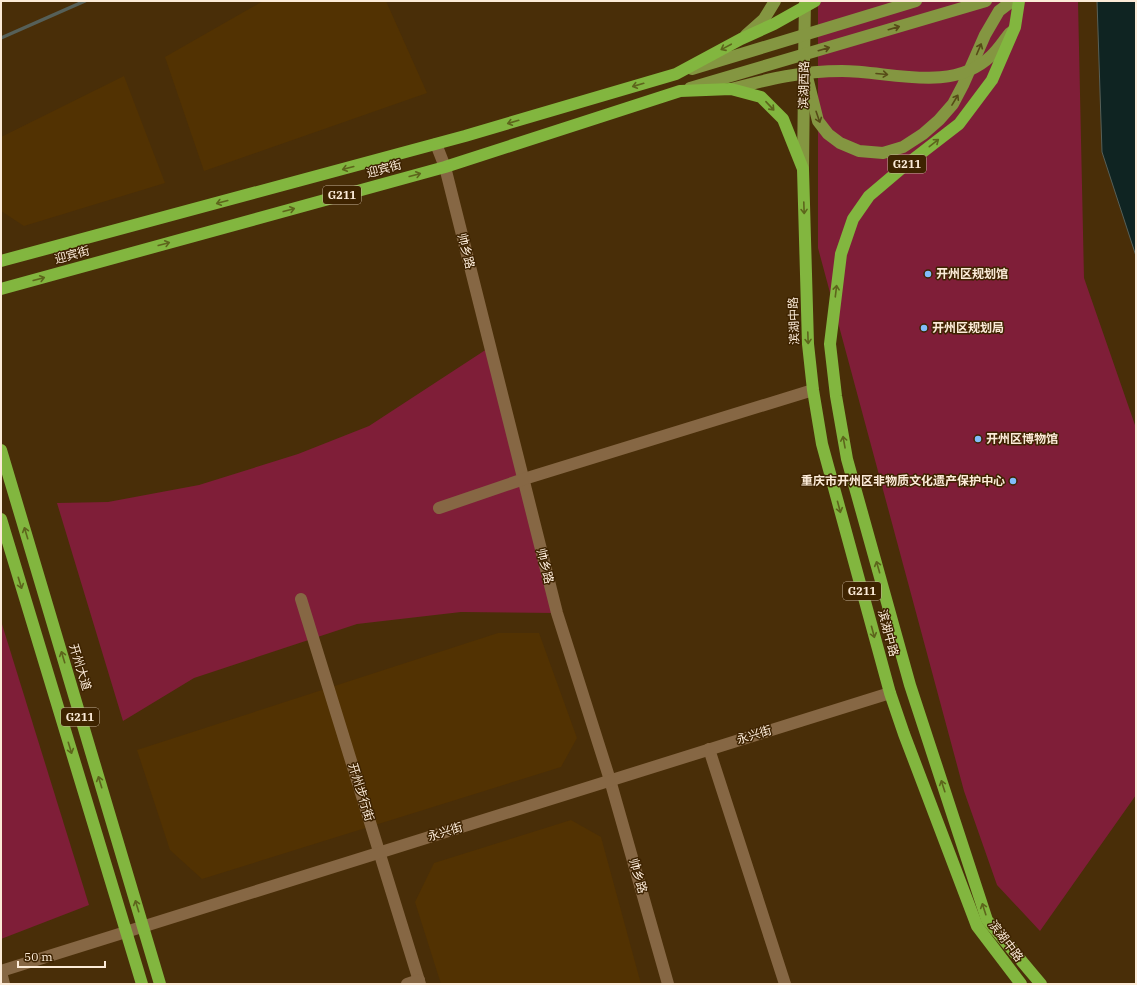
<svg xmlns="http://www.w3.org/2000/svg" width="1137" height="985" font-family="'IBM Plex Serif','Noto Sans SC',serif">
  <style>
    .built { fill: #523202 }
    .green { fill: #7f1e38 }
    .water { fill: #0f2422; stroke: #566059 }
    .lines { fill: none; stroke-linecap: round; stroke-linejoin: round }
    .stream { stroke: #566059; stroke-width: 3.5 }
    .minor { stroke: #866744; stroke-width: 12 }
    .major { stroke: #849641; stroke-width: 12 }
    .highway { stroke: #82b63f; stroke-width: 12 }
    .oneway { stroke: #564b17 }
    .oneway2 { stroke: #5d651c }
    .poi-dot { fill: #81bdfa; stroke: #3e2300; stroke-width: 1.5 }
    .labels { text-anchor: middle; stroke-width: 3; stroke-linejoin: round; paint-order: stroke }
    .shield { fill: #3e2300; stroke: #c3af97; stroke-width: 1 }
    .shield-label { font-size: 11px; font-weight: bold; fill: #fcebd8 }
    .street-label { font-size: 12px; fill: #fcebd8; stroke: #3e2300 }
    .poi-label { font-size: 12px; font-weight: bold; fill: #fcebd8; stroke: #3e2300; text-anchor: start }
  </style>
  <rect width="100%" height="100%" fill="#492e08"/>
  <g class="built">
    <path d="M263 1H386L427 93 204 171 165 57Z"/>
    <path d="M124 76 165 183 24 226 1 211V137Z"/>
    <path d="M498 633H539L577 738 561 767 202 879 170 850 137 750Z"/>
    <path d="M571 820 601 837 641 984H441L415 902 434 863Z"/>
  </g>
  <g class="green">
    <path d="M818 1H1078L1084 278 1136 428V795L1040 931 997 885 964 791 818 248Z"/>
    <path d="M490 347 557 613 461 612 357 624 194 678 123 721 57 503 108 502 199 485 298 454 369 426Z"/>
    <path d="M1 621 89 905 1 939Z"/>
  </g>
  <path class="water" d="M1097 1H1136V256L1102 152Z"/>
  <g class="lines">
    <path class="stream" d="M1 38 85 1"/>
    <g class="minor">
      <path d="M436 144 445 167 557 613 610 780 668 984"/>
      <path d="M439 508 524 479 813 390"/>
      <path d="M301 599 420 984"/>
      <path d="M709 749 785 984"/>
      <path d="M1 971 890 693"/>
      <path d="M1 972 4 984"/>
      <path d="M407 984 419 980"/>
    </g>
    <g class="major">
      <path d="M746 35 764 19 775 1"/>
      <path d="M804 62 805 1"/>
      <path d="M804 65 818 121 828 134 840 143 859 151 883 153 903 147 923 134 939 120 953 104 963 85 985 35 999 11 1012 1"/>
      <path d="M692 69 916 1"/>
      <path d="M690 88 986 1"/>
      <path d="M731 89C769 79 802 71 842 71 890 71 951 94 991 56 998 50 1004 40 1010 33"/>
      <path d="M803 169 804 82"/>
    </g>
    <g class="highway">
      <path d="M1019 1 1015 27 992 80 959 124 902 168 869 196 853 219 841 254 830 344 836 396 847 459 910 685 929 743 987 920 1041 984"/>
      <path d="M1 261 465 136 676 74 741 39 774 24 815 1"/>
      <path d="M1 289 445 167 680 91 731 89 761 97 783 119 803 169 808 344 813 390 822 444 890 693 904 734 977 926 1021 984"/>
      <path d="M1 450 160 984"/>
      <path d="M1 519 142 984"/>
    </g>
  </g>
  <defs><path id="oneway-shaft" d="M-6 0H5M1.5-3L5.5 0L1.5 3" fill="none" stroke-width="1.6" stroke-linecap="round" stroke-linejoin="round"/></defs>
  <g class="oneway">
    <use href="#oneway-shaft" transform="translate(894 28) rotate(-16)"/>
    <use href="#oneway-shaft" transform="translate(824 49) rotate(-16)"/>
    <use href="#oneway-shaft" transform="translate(979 49) rotate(-67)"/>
    <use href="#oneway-shaft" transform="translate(882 74) rotate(5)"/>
    <use href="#oneway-shaft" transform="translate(955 100) rotate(-59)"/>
    <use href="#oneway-shaft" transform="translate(818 117) rotate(71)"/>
  </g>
  <g class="oneway2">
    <use href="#oneway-shaft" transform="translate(726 47) rotate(152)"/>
    <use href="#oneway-shaft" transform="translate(638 85) rotate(164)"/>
    <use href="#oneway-shaft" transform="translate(770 106) rotate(47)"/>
    <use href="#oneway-shaft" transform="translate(513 122) rotate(164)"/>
    <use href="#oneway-shaft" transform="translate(934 143) rotate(-38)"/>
    <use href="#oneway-shaft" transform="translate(348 168) rotate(165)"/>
    <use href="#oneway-shaft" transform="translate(415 175) rotate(-15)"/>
    <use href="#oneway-shaft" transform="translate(222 202) rotate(165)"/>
    <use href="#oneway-shaft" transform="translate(804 208) rotate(88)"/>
    <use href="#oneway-shaft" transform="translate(289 210) rotate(-15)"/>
    <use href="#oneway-shaft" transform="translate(164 244) rotate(-15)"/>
    <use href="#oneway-shaft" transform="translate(39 279) rotate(-15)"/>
    <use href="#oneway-shaft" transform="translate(836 291) rotate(-83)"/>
    <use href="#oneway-shaft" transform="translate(808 338) rotate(88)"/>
    <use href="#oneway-shaft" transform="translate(844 442) rotate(-100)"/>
    <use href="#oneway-shaft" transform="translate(839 507) rotate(75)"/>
    <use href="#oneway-shaft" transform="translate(26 533) rotate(-107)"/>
    <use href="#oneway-shaft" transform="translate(878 567) rotate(-106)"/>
    <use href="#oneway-shaft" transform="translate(20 583) rotate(73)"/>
    <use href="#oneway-shaft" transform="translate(873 632) rotate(75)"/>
    <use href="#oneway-shaft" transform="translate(63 657) rotate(-107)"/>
    <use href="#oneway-shaft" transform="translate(70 748) rotate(73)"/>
    <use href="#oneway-shaft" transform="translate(100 782) rotate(-107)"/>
    <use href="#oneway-shaft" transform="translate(943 786) rotate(-108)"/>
    <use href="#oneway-shaft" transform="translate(137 906) rotate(-107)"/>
    <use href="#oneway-shaft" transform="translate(984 909) rotate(-108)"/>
  </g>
  <g class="poi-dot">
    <circle cx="928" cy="274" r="4"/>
    <circle cx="924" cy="328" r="4"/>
    <circle cx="978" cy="439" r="4"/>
    <circle cx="1013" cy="481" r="4"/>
  </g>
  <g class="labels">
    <g class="shield">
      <rect x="888" y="155" width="38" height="18" rx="3"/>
      <rect x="323" y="186" width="38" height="18" rx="3"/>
      <rect x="843" y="582" width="38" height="18" rx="3"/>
      <rect x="61" y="708" width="38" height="18" rx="3"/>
    </g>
    <g class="shield-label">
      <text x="907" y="168">G211</text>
      <text x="342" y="199">G211</text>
      <text x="862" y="595">G211</text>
      <text x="80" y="721">G211</text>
    </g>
    <g class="street-label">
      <text transform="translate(804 85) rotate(-89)" y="4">滨湖西路</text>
      <text transform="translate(384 169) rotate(-15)" y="4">迎宾街</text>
      <text transform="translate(466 251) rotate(76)" y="4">帅乡路</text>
      <text transform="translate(72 255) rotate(-15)" y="4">迎宾街</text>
      <text transform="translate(794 321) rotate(-92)" y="4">滨湖中路</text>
      <text transform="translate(545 566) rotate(76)" y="4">帅乡路</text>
      <text transform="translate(888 633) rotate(75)" y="4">滨湖中路</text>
      <text transform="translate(80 667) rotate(73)" y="4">开州大道</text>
      <text transform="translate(754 735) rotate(-17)" y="4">永兴街</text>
      <text transform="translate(361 792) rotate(73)" y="4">开州步行街</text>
      <text transform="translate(445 832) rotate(-17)" y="4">永兴街</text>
      <text transform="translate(638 876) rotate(74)" y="4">帅乡路</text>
      <text transform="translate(1006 941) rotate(53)" y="4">滨湖中路</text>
    </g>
    <g class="poi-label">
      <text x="936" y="278">开州区规划馆</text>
      <text x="932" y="332">开州区规划局</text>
      <text x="986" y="443">开州区博物馆</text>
      <text x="1005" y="485" text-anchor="end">重庆市开州区非物质文化遗产保护中心</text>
    </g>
  </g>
  <rect width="1137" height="985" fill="none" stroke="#fcebd8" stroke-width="4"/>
  <path d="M18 961v6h87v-6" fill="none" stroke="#fcebd8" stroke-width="2"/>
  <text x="24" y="961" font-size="12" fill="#fcebd8" stroke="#3e2300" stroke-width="3" paint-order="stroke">50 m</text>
</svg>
